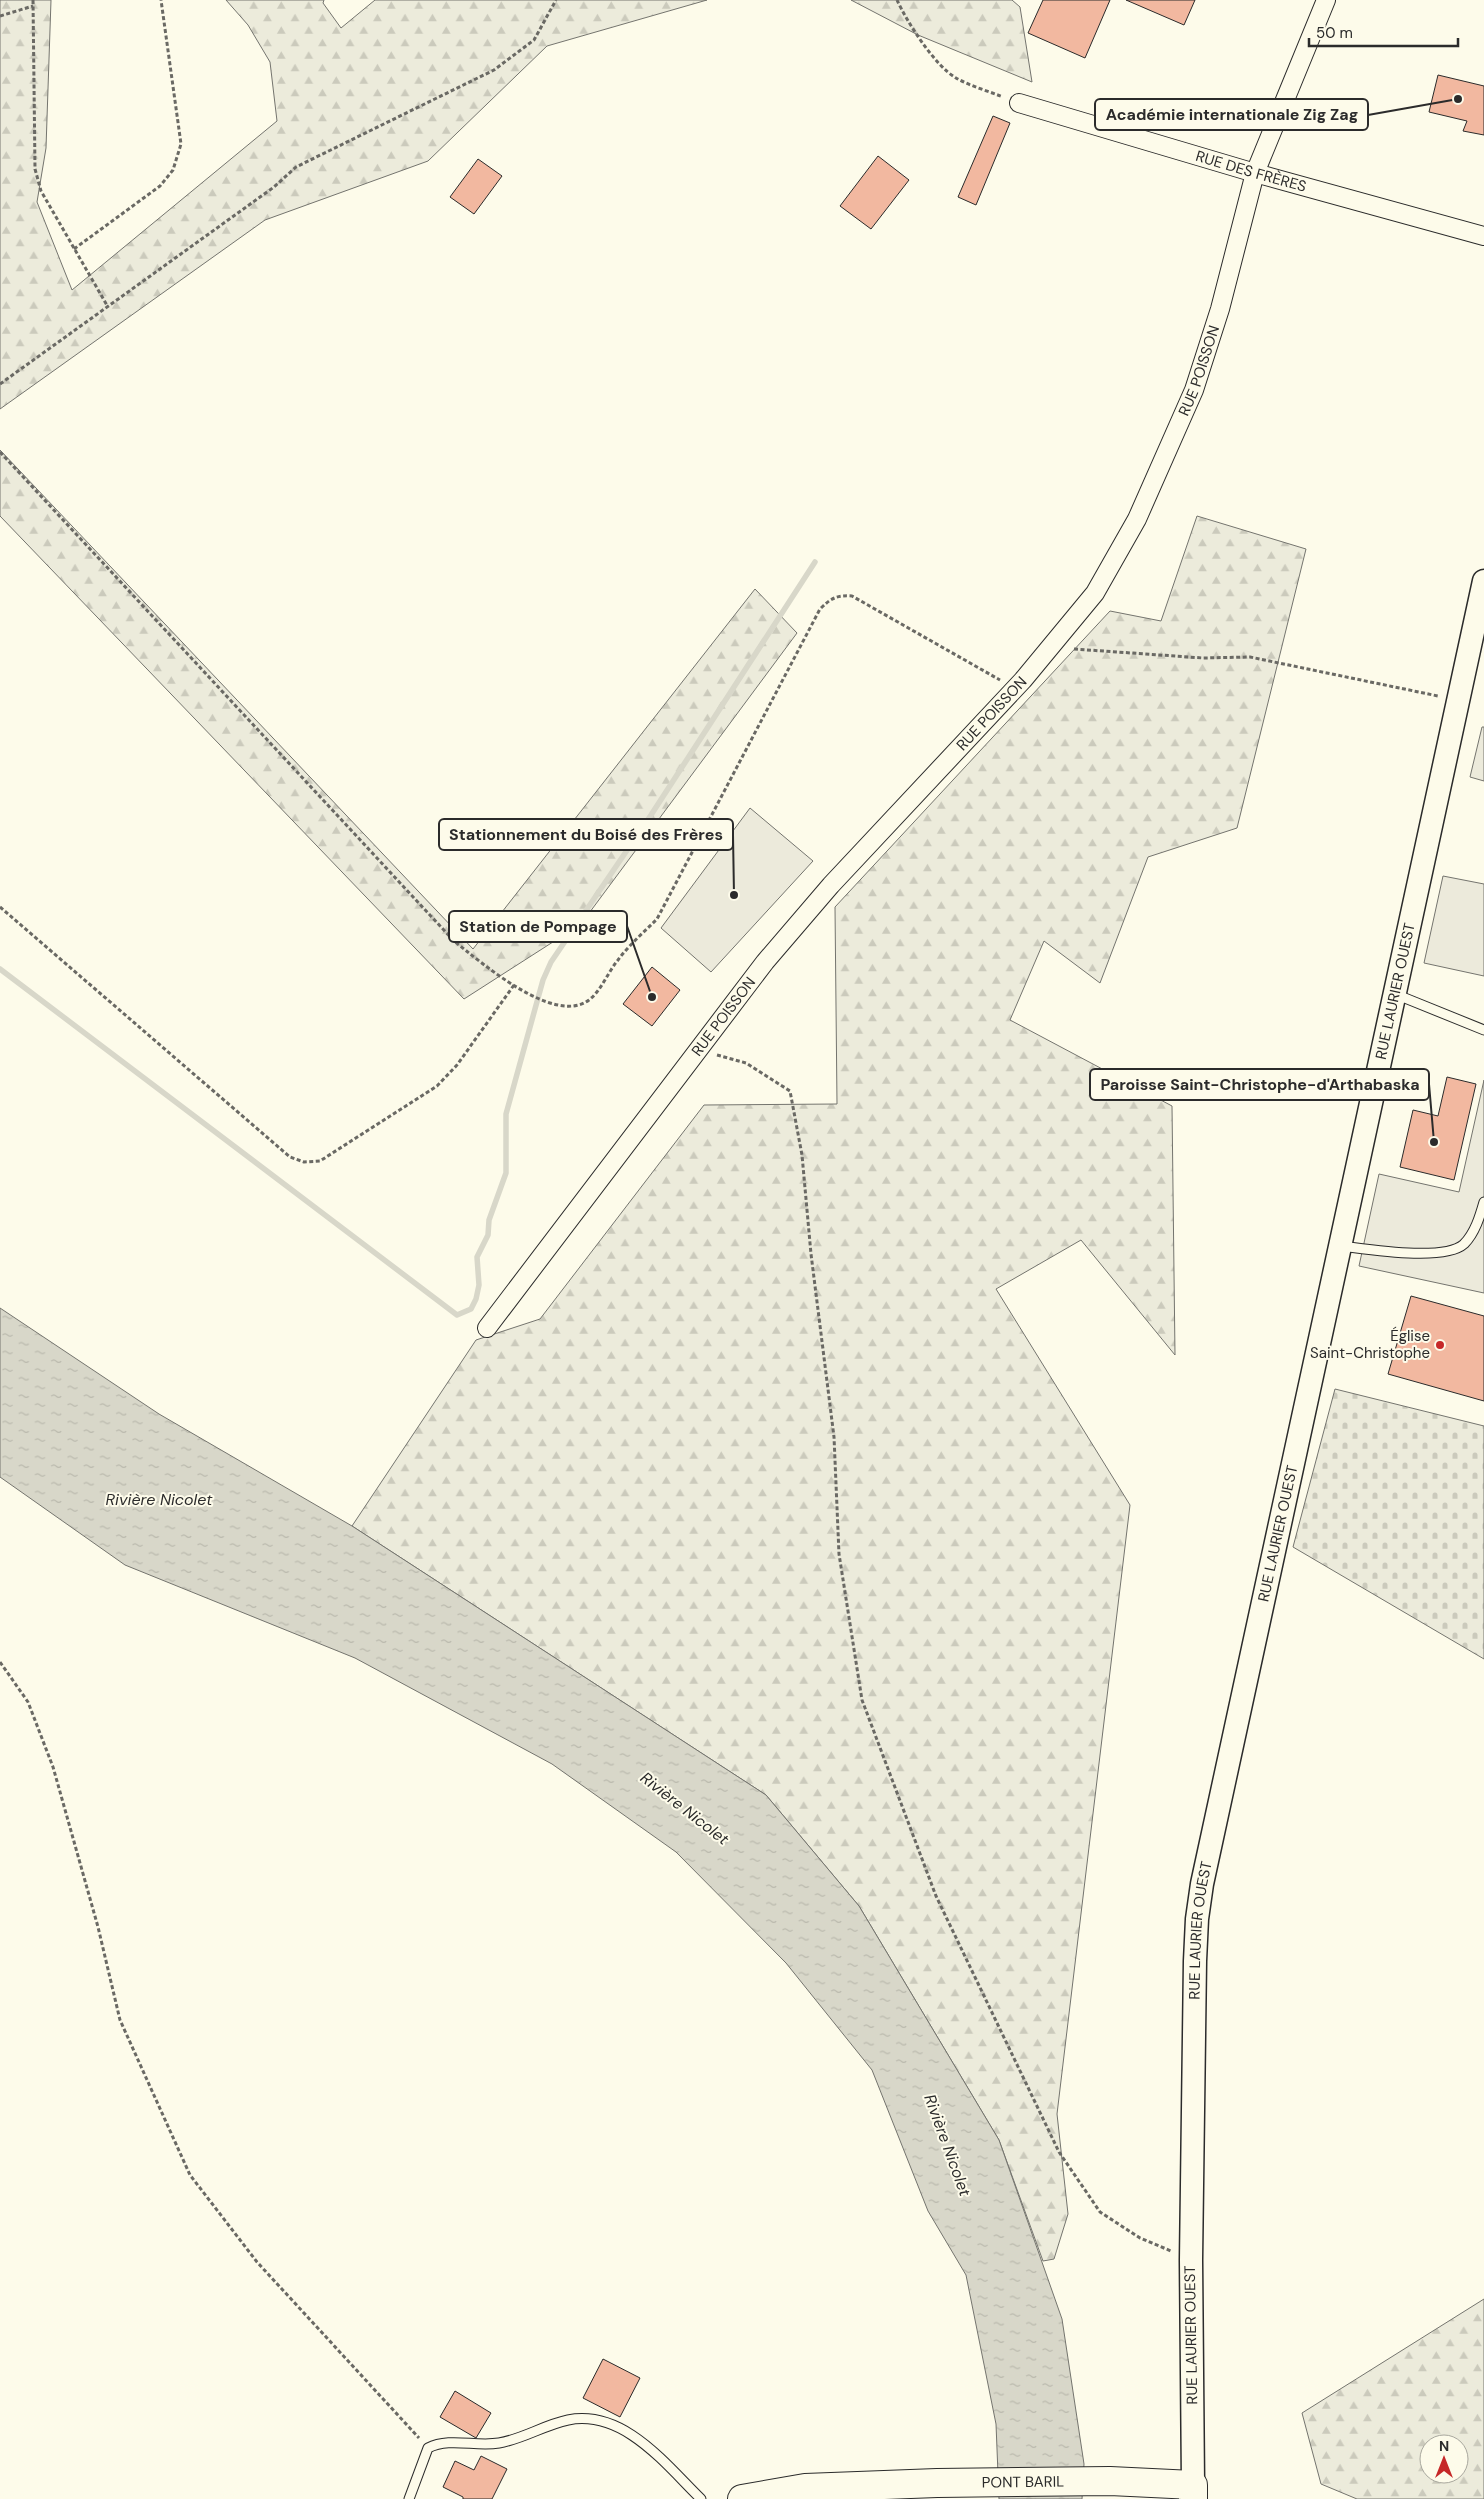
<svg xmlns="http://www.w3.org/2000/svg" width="1484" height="2499" font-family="'DM Sans',sans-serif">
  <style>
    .forest { fill: url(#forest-firs); stroke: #74746e; fill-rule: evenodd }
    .cemetery { fill: url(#cemetery-stones); stroke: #74746e }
    .parking { fill: #eceadb; stroke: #74746e }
    .water { fill: url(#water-ripples); stroke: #74746e }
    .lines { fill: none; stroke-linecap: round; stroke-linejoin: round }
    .stream { stroke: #d8d7c9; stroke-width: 5.5 }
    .building { fill: #f2b8a0; stroke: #2b2b2b }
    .service-casing { stroke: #2b2b2b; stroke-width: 11 }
    .minor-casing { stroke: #2b2b2b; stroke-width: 20 }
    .tertiary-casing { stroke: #2b2b2b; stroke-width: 25 }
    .primary-casing { stroke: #2b2b2b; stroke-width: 30 }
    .path { stroke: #6a6964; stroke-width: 3; stroke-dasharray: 4 2.5; stroke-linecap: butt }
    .service { stroke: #fdfbea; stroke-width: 9 }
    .minor { stroke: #fdfbea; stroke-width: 18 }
    .tertiary { stroke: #fdfbea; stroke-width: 22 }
    .primary { stroke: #fdfbea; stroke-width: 28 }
    .poi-dot { fill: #c62828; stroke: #fdfbea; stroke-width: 2 }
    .labels { text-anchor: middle; stroke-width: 4; stroke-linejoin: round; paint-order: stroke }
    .street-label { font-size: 15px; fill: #2b2b2b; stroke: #fdfbea }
    .poi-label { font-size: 15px; fill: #2b2b2b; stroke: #fdfbea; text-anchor: end }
    .water-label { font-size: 16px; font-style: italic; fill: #2b2b2b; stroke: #fdfbea }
    .leader { fill: none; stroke: #2b2b2b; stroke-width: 2 }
    .callout-dot { fill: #2b2b2b; stroke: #fdfbea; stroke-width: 2 }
    .callout { fill: #fdfbea; stroke: #2b2b2b; stroke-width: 2 }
    .callout-label { font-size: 16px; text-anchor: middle; font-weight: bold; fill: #2b2b2b }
  </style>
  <defs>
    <pattern id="forest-firs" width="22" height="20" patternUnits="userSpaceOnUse" patternTransform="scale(1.25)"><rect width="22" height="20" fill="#ecebdb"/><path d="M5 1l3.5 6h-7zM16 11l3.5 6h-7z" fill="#cbcabc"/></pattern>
    <pattern id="cemetery-stones" width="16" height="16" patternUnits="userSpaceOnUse" patternTransform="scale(1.25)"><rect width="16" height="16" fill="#ecebdb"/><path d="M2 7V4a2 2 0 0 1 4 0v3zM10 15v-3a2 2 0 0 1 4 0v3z" fill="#cbcabc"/></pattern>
    <pattern id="water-ripples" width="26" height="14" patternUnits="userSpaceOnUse" patternTransform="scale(1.25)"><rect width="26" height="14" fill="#d8d7c9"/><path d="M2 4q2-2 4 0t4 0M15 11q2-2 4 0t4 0" fill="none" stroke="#bab9ad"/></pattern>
  </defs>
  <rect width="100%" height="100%" fill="#fdfbea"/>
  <g class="forest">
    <path d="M0 0H51L46 148 37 202 72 290 277 121 270 62 248 25 226 0H324L323 3 341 28 375 0H707L547 46 428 161 265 220 0 409Z"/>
    <path d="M851 0H1012L1020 7 1032 82 918 35Z"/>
    <path d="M0 450 473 949 755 589 797 633 581 924 464 999 0 516Z"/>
    <path d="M1197 516 1306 549 1237 828 1148 857 1100 983 1044 941 1010 1020 1172 1106 1175 1355 1081 1240 996 1289 1130 1505 1057 2114 1068 2214 1054 2259 1043 2261 999 2140 859 1906 766 1795 352 1526 476 1340 540 1319 704 1105 837 1104 835 907 1110 611 1161 621Z"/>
    <path d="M1484 2299V2499H1357L1321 2484 1302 2413ZM1429 2444H1459V2474H1429Z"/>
  </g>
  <path class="cemetery" d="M1335 1389 1484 1426V1659L1293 1547Z"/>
  <g class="parking">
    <path d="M1482 727H1484V781L1470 777Z"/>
    <path d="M750 808 813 861 711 972 661 928Z"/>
    <path d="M1443 876 1484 884V976L1424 963Z"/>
    <path d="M1484 1080V1293L1359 1266 1379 1174 1459 1192Z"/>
  </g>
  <path class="water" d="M0 1308 159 1414 352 1526 766 1795 859 1906 999 2140 1062 2319 1084 2464 1082 2499H999L996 2424 966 2275 928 2211 872 2070 786 1963 676 1852 552 1764 355 1658 125 1565 0 1477Z"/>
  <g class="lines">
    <path class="stream" d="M0 969 457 1315 471 1309 476 1299 479 1285 477 1257 488 1235 489 1220 506 1173V1114L543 980 551 962 651 815 815 562"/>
  </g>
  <g class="building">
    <path d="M1043 0H1110L1085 58 1028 33Z"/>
    <path d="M1126 0H1195L1184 25Z"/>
    <path d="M1438 75 1484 86V135L1463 131 1467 121 1429 112Z"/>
    <path d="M993 116 1010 123 976 205 958 197Z"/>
    <path d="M878 156 909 180 871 229 840 206Z"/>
    <path d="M478 159 502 176 474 214 450 197Z"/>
    <path d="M652 967 680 990 652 1026 623 1004Z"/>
    <path d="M1447 1077 1476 1084 1454 1180 1400 1167 1413 1110 1438 1116Z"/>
    <path d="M1411 1296 1484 1316V1401L1388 1374Z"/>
    <path d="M603 2359 640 2378 620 2417 583 2398Z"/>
    <path d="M455 2391 491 2413 476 2438 440 2417Z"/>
    <path d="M481 2456 507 2469 492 2499H463V2497L443 2487 455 2461 474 2470Z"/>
  </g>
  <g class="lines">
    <defs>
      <g id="service">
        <path d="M1395 994 1484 1030"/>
        <path d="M1341 1246C1367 1249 1444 1262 1464 1244 1475 1233 1480 1216 1484 1202"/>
        <path d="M409 2499 428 2448C450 2437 475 2447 499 2443 523 2439 544 2425 568 2420 624 2409 666 2465 701 2499"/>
      </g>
      <g id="minor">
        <path id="s1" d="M1019 103 1255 173 1484 236"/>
        <path id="s2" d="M487 1328 765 962 831 885 1023 680 1095 593 1137 519 1194 390 1220 309 1255 173 1326 0"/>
      </g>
      <g id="tertiary">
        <path id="s3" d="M1193 2485 1191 2260 1195 1961 1197 1919 1202 1884 1484 581"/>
      </g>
      <g id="primary">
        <path id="s4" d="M742 2499 805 2488 937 2483 1110 2481 1193 2485V2499"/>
      </g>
    </defs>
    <use href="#service" class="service-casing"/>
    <use href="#minor" class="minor-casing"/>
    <use href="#tertiary" class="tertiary-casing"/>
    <use href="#primary" class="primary-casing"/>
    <g class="path">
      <path d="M33 0 35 169 41 191 108 307"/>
      <path d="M897 0C907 22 935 66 956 78 970 86 988 91 1003 97"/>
      <path d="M0 16 33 6"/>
      <path d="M74 249 160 186 173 170 181 144 161 0"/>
      <path d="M0 384 274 187 296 167 494 70 534 40 556 0"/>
      <path d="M0 452 454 941C482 963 554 1026 589 1000 601 991 608 972 618 960 629 945 644 932 657 919L820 609C831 598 837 595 852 596L1000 680"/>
      <path d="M1074 649 1203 658 1250 657 1438 696"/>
      <path d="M0 907 290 1157 304 1162 320 1161 437 1086 457 1065 514 985"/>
      <path d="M717 1055 746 1063 790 1091 802 1155 811 1254 834 1437 839 1554 862 1700 936 1896 1059 2152 1100 2212 1140 2238 1171 2251"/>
      <path d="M0 1662 28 1702 53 1767 98 1927 120 2020 190 2175 257 2262 419 2438"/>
    </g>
    <use href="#service" class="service"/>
    <use href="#minor" class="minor"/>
    <use href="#tertiary" class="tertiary"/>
    <use href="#primary" class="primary"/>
  </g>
  <circle class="poi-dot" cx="1440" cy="1345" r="5"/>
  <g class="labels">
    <g class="street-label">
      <text dy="5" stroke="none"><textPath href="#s1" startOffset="242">RUE DES FRÈRES</textPath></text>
      <text dy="5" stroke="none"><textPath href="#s2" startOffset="1201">RUE POISSON</textPath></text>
      <text dy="5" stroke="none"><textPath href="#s2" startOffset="796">RUE POISSON</textPath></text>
      <text dy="5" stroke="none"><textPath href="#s3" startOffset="1515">RUE LAURIER OUEST</textPath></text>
      <text dy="5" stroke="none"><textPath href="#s2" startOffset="391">RUE POISSON</textPath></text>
      <text dy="5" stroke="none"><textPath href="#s3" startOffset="960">RUE LAURIER OUEST</textPath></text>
      <text dy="5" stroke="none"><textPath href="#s3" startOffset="555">RUE LAURIER OUEST</textPath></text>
      <text transform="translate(1191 2335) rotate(-91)" y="5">RUE LAURIER OUEST</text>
      <text dy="5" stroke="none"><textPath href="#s4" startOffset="282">PONT BARIL</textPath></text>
    </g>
    <g class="poi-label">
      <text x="1430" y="1341">Église<tspan x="1430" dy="17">Saint-Christophe</tspan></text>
    </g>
    <g class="water-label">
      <text x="159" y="1505">Rivière Nicolet</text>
      <text transform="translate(685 1808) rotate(38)" y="6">Rivière Nicolet</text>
      <text transform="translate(948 2145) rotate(70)" y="6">Rivière Nicolet</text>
    </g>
  </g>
  <path class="leader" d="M1458 99L1368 115M734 895L733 835M652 997L627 926M1434 1142L1429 1084"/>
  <g class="callout-dot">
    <circle cx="1458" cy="99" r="5"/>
    <circle cx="734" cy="895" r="5"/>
    <circle cx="652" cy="997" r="5"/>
    <circle cx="1434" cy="1142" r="5"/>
  </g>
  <g class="callout">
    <rect x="1095" y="99" width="273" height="31" rx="5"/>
    <rect x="439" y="819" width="294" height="31" rx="5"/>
    <rect x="449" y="911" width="178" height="31" rx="5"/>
    <rect x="1090" y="1069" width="339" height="31" rx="5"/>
  </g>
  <g class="callout-label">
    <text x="1232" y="120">Académie internationale Zig Zag</text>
    <text x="586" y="840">Stationnement du Boisé des Frères</text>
    <text x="538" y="932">Station de Pompage</text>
    <text x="1260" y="1090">Paroisse Saint-Christophe-d'Arthabaska</text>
  </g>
  <g transform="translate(1444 2459)"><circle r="24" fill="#fdfbea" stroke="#a9a89e"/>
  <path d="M0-4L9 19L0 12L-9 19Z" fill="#c62828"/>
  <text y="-8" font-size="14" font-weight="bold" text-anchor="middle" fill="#2b2b2b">N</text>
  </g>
  <path d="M1309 38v8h149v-8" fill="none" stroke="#2b2b2b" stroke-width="2.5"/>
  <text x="1316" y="38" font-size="15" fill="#2b2b2b" stroke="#fdfbea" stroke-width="4" paint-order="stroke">50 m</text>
</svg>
